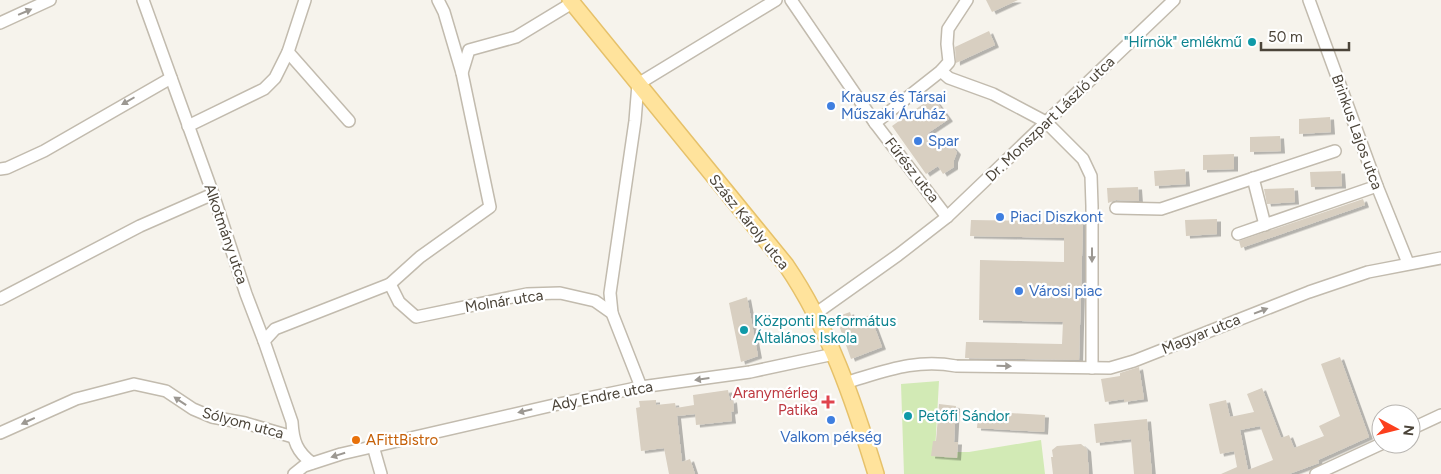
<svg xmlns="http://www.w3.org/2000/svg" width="1441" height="474" font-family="Figtree,sans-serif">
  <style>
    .green { fill: #d2eab5 }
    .building { fill: #d8cfc1; fill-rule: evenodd; filter: url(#shadow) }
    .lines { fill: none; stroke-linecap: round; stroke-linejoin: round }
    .minor-casing { stroke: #c2bbae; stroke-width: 14 }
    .major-casing { stroke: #e6c16a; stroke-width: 18 }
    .minor { stroke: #fff; stroke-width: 11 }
    .major { stroke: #ffe39c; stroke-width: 15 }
    .oneway { fill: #9c9892 }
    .culture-dot { fill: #0f9aa8; stroke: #fff; stroke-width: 2 }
    .shop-dot { fill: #3f7fe0; stroke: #fff; stroke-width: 2 }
    .health-dot { fill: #e0444e; stroke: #fff; stroke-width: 2 }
    .food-dot { fill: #e8710a; stroke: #fff; stroke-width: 2 }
    .labels { text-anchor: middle; stroke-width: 4.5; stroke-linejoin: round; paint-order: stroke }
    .culture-label { font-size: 15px; fill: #0d838f; stroke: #fff; text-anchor: start }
    .shop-label { font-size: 15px; fill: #366cbe; stroke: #fff; text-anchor: start }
    .street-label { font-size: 15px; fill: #4b4439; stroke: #fff }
    .health-label { font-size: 15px; fill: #be3a42; stroke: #fff; text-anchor: end }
    .food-label { font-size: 15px; fill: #c56008; stroke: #fff; text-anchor: start }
  </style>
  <defs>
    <filter id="shadow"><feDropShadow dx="4" dy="2.5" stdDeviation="0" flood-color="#0004"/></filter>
  </defs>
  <rect width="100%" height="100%" fill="#f6f3ec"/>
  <path class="green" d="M939 381 935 452H969L1041 440 1045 474H904L901 384Z"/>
  <g class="building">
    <path d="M986 0H1018L992 12Z"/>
    <path d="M989 31 995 45 956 63 955 47Z"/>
    <path d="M933 97 949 119 928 133 939 149 948 142 957 152 954 160V167L943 174 938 166 926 174 892 126Z"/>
    <path d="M1330 117 1331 132 1299 134V119Z"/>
    <path d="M1280 136 1281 151 1250 152V137Z"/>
    <path d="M1234 154V169L1203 170V155Z"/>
    <path d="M1185 169 1186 184 1155 186 1154 171Z"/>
    <path d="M1341 171 1342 186 1311 187 1310 172Z"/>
    <path d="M1138 187 1139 201 1116 200 1108 203 1107 188Z"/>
    <path d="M1294 188 1295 202 1267 204 1264 189Z"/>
    <path d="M1363 199 1365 205 1241 248 1239 241Z"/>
    <path d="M1217 219V234L1186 236 1185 220Z"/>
    <path d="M971 220 1083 222 1079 360 965 358 966 342 1062 344 1063 322 979 320 980 260 1064 262V238L970 236Z"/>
    <path d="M747 297 758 356 741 362 729 303Z"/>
    <path d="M850 312 853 321 870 315 882 347 851 359 836 317Z"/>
    <path d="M1340 357 1369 437 1318 460 1319 463 1289 474H1221L1237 467 1234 451 1220 454 1209 404 1226 400 1230 417 1254 412 1247 394 1262 388 1281 438 1289 435 1294 448 1324 436 1319 426 1340 416 1321 364ZM1260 426 1273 460 1248 470 1240 430Z"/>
    <path d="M1139 367 1144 399 1124 402V399L1105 402 1101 379 1120 376V373Z"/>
    <path d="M728 390 730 401 733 400 734 411 731 412 732 421 696 425 695 414 677 416 682 462 690 459 695 474H669L664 448 641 451 636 408 640 407 639 401 656 400V405L675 403 676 408 694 405 693 395Z"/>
    <path d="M939 404 956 406 954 442H958L957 458 931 456 933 441H936Z"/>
    <path d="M978 411 1045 415 1044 432 977 428Z"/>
    <path d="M1147 419 1152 474H1134L1131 439 1096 443 1094 424Z"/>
    <path d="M1081 444 1087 449 1089 474H1053L1051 457H1053L1052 450 1057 446Z"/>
  </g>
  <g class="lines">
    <defs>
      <g id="minor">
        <path d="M143 0 213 194 246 294 264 341 292 422C293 441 297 452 312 463"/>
        <path d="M791 0 875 123 947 217"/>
        <path d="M1309 0 1377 186 1408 263"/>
        <path d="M0 23 50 0"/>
        <path d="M288 52 349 121"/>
        <path d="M941 71 949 78 993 94 1046 122 1083 159 1091 176 1092 206V368"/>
        <path d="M462 73 469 50 516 37 572 3"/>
        <path d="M875 123 941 71 949 62 947 44 948 29 967 0"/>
        <path d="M188 126 264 89 275 78 288 52 305 0"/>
        <path d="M0 169 7 168 44 151 171 78"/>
        <path d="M1253 178 1265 225"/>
        <path d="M1116 208 1161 209 1335 151"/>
        <path d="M1238 234 1377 186"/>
        <path d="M390 284 399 302 416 317 527 294 560 293 595 301 612 313 641 387"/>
        <path d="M0 299 140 226 213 194"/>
        <path d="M612 313 610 293 635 121 638 84 776 0"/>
        <path d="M815 314 898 255 947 217 1174 0"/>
        <path d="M264 341 275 329 390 284 420 257 490 207 462 73 444 12 438 0"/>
        <path d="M844 383C883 372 915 358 956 366L1110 368 1134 361 1309 292 1368 272 1441 258"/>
        <path d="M1411 429 1441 415"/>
        <path d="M0 433 76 399 134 384 166 391 193 409 212 417 245 423 293 437"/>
        <path d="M373 446 381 474"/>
        <path d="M294 474 304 466 341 454 554 405 641 387 750 372 834 354"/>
        <path d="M1316 474 1381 444"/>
      </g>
      <path id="major" d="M570 0 786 265C829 328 854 402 876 474"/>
    </defs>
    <use href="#minor" class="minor-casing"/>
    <use href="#major" class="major-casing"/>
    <use href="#minor" class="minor"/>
    <use href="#major" class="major"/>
  </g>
  <defs><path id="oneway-solid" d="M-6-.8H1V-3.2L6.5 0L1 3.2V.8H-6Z" transform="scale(1.25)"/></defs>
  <g class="oneway">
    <use href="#oneway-solid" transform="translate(25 12) rotate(-23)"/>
    <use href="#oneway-solid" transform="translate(128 101) rotate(150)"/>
    <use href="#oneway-solid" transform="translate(1092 255) rotate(90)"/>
    <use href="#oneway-solid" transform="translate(1261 311) rotate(-21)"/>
    <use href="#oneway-solid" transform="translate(1004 366) rotate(1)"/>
    <use href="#oneway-solid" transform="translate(702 379) rotate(172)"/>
    <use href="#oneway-solid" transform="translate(180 401) rotate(-146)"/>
    <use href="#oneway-solid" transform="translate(525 411) rotate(167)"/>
    <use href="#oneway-solid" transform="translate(28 421) rotate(155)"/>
    <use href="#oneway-solid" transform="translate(338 455) rotate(163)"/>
  </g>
  <g class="culture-dot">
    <circle cx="1252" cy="42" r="5"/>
    <circle cx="744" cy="330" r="5"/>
    <circle cx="908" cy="416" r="5"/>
  </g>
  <g class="shop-dot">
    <circle cx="831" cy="106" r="5"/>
    <circle cx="918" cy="141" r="5"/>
    <circle cx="1000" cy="217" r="5"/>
    <circle cx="1019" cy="291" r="5"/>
    <circle cx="831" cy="420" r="5"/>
  </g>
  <path class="health-dot" d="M825.5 394.5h5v5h5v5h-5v5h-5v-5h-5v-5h5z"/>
  <circle class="food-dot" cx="356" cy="440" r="5"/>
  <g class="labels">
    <g class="culture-label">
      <text x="1242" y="47" text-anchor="end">"Hírnök" emlékmű</text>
      <text x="754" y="326">Központi Református<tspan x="754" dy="17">Általános Iskola</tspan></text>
      <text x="918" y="421">Petőfi Sándor</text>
    </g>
    <g class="shop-label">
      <text x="841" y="102">Krausz és Társai<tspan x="841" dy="17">Műszaki Áruház</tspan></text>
      <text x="928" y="146">Spar</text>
      <text x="1010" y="222">Piaci Diszkont</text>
      <text x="1029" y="296">Városi piac</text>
      <text x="831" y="442" text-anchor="middle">Valkom pékség</text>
    </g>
    <g class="street-label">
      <text transform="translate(1050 119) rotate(-44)" y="5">Dr. Monszpart László utca</text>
      <text transform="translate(1357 132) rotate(70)" y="5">Brinkus Lajos utca</text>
      <text transform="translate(912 170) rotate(52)" y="5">Fűrész utca</text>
      <text transform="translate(749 222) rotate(51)" y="5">Szász Károly utca</text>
      <text transform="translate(226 234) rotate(71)" y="5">Alkotmány utca</text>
      <text transform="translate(504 301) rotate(-9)" y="5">Molnár utca</text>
      <text transform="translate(1201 334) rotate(-22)" y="5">Magyar utca</text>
      <text transform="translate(602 396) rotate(-11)" y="5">Ady Endre utca</text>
      <text transform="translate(243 423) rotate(15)" y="5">Sólyom utca</text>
    </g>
    <g class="health-label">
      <text x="818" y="398">Aranymérleg<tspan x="818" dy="17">Patika</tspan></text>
    </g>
    <g class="food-label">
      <text x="366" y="445">AFittBistro</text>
    </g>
  </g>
  <g transform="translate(1396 429) rotate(97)"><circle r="24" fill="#ffffff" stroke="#b7b4b0"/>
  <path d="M0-4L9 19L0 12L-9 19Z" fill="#fc3f1d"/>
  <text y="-8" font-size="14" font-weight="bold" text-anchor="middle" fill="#4b4439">N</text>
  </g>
  <path d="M1261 42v8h88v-8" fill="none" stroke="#4b4439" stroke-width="2.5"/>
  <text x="1268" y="42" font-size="15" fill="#4b4439" stroke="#ffffff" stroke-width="4" paint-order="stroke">50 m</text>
</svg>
